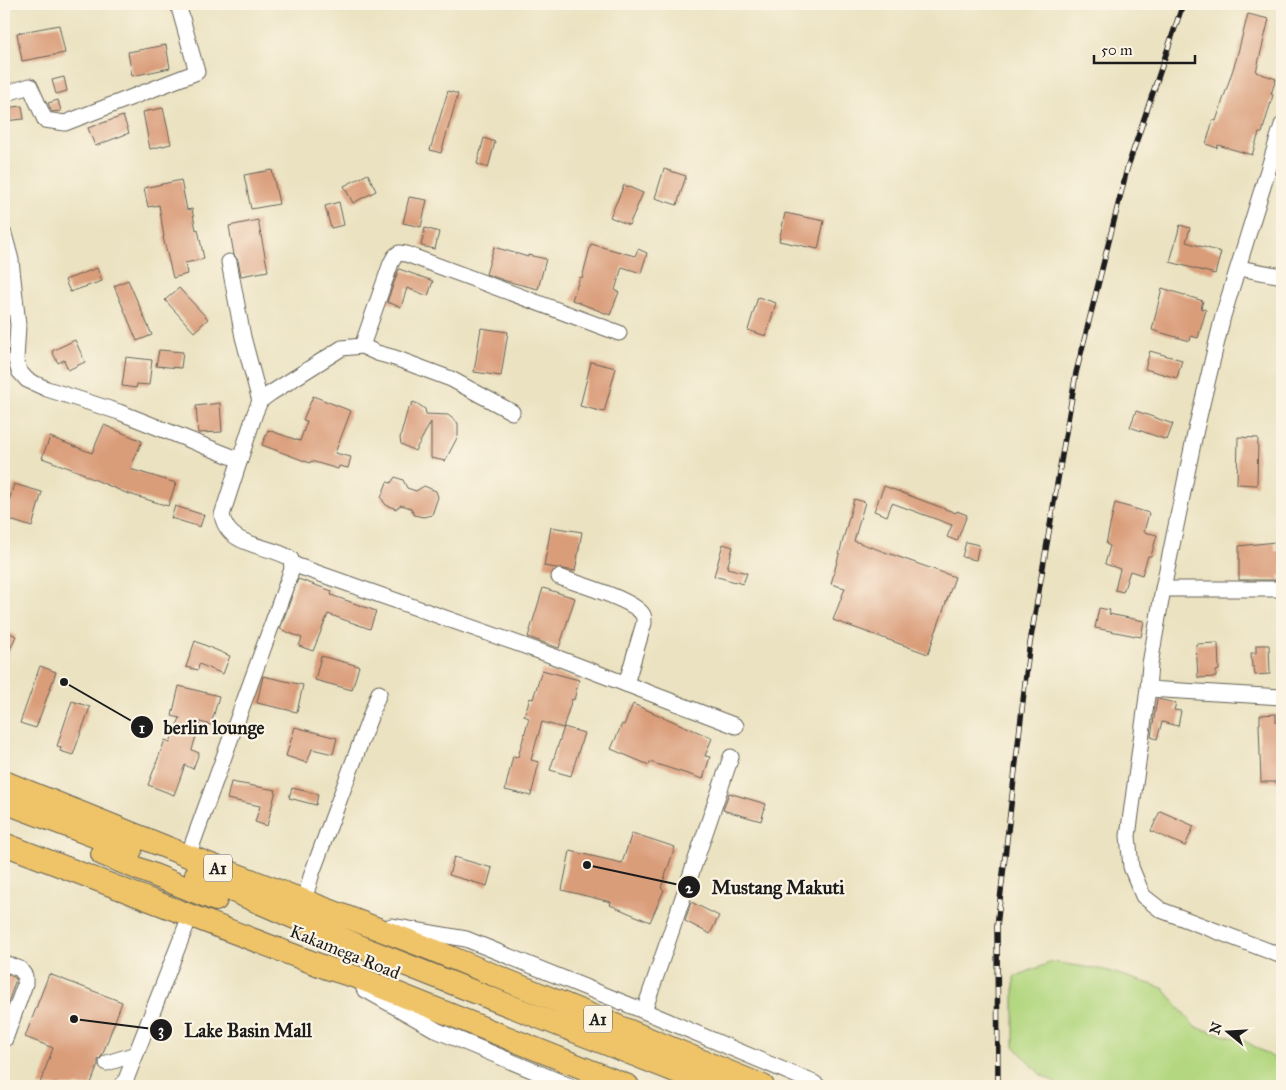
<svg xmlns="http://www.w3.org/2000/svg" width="1286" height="1090" font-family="'IM FELL Great Primer',serif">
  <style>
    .green { fill: #b3d780; stroke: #687a4e }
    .building { fill: #da9d7a }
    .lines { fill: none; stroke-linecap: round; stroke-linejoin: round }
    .minor-casing { stroke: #646156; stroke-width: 17 }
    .highway-casing { stroke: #646156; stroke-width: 24 }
    .minor { stroke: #fff; stroke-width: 15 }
    .highway { stroke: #efc469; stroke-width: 22 }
    .rail-casing { stroke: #1c1c1c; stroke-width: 5.5 }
    .rail { stroke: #fcf5e5; stroke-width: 4; stroke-dasharray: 11; stroke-linecap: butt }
    .labels { text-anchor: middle; stroke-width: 4.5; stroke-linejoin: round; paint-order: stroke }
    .shield { fill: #fcf5e5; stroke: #5f5d58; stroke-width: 1 }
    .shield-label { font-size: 16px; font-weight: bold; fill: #1c1c1c }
    .street-label { font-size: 18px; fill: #1c1c1c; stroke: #fcf5e5 }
    .leader { fill: none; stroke: #1c1c1c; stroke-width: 2 }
    .callout-dot { fill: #1c1c1c; stroke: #fcf5e5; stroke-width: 2 }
    .mark-label { font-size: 15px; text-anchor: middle; font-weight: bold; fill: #fff }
    .callout-label { font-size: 19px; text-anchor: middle; font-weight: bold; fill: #1c1c1c; stroke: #fcf5e5; stroke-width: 4.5; stroke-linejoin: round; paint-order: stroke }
  </style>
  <rect width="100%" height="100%" fill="#fcf5e5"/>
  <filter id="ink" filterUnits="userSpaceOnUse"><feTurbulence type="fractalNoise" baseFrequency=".02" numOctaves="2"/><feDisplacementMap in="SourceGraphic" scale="10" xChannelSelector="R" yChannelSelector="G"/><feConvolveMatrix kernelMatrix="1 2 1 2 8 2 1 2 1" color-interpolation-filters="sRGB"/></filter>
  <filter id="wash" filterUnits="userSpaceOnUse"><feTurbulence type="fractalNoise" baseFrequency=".0096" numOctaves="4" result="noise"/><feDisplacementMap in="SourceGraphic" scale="20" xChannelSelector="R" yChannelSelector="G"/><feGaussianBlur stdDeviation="1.12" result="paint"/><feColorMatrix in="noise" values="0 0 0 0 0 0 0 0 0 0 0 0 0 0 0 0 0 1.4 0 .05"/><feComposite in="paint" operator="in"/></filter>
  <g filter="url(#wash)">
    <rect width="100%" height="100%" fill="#ebe2c1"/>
    <path class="green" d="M1052 962 1105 970 1163 988 1195 1027 1245 1041 1274 1058 1282 1059V1086H1061L1040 1074 1014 1046V977Z"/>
    <g id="blocks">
      <g class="building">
        <path d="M1248 14 1269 19 1256 72 1276 79 1271 94 1273 95 1262 133H1259L1252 155 1218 145 1217 148 1206 144 1213 120 1216 121 1236 60Z"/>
        <path d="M59 25 65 53 22 61 17 33Z"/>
        <path d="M166 45 170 68 132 76 128 52Z"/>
        <path d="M64 77 67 91 56 94 52 80Z"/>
        <path d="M448 91 458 94 441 153 430 150Z"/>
        <path d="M58 100 61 111 52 112 48 103Z"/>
        <path d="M22 106 24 119 4 121V108Z"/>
        <path d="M163 108 171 144 150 149 143 112Z"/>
        <path d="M123 116 129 133 95 146 88 128Z"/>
        <path d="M484 138 495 142 488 168 477 164Z"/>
        <path d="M664 169 686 176 677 205 655 198Z"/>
        <path d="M272 170 279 204 251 209 244 175Z"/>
        <path d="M368 174 376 191 353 203 344 186Z"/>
        <path d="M181 180 187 210 192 209 196 230 198 229 204 259 185 263 187 274 173 278 163 237H164L159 205 148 207 144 188Z"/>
        <path d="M624 185 643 193 629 225 610 217Z"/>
        <path d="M409 197 427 200 421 227 403 223Z"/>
        <path d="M339 202 344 225 331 228 325 206Z"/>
        <path d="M785 213 824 221 818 249 779 241Z"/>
        <path d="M258 220 268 271 241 276 238 260 234 255 229 226Z"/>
        <path d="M1180 225 1190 228 1186 242 1221 252 1215 274 1170 262Z"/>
        <path d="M425 228 439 232 435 249 421 246Z"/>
        <path d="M591 244 635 256 638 249 647 253 641 273 622 267 615 290 619 292 610 315 572 300 580 277 582 278Z"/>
        <path d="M494 247 528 257V255L546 259 538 289 506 281 486 274Z"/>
        <path d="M97 268 102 281 70 292 65 280Z"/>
        <path d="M399 269 433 281 428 296 407 288 401 307 387 302Z"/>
        <path d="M128 280 152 335 137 341 114 286Z"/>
        <path d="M179 288 208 319 194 332 165 300Z"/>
        <path d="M1162 288 1203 301 1201 308 1206 310 1198 338 1191 336 1190 341 1152 330Z"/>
        <path d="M758 297 776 303 766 336 748 330Z"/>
        <path d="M481 328 508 332 501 376 474 372Z"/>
        <path d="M75 340 85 362 68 370 64 360 58 363 52 351Z"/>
        <path d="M159 350 183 352 181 368 156 366Z"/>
        <path d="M1150 351 1182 360 1177 378 1145 369Z"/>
        <path d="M126 357 152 360 149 385 137 384 136 388 122 386Z"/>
        <path d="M591 362 616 368 604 412 580 406Z"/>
        <path d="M313 396 351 411 335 453 351 457 348 468 339 466 338 469 311 461 310 463 262 445 268 430 300 441 307 421 303 420Z"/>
        <path d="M413 402 418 404 425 409 426 414 448 415 458 423V436L445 461 431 458V422L415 451 401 444 400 438 407 412Z"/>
        <path d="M220 403 222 432 198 433 196 406Z"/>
        <path d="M1136 411 1173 424 1167 440 1130 427Z"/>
        <path d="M104 425 142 441 130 469 176 483 168 506 126 493 84 475 85 474 42 458 50 437 92 453Z"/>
        <path d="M1238 437 1258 438 1257 485 1237 484Z"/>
        <path d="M395 477 403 480 407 488 416 491 424 486 436 491 438 497 432 515 423 517 414 515 411 508 401 505 396 509 386 505 381 498 387 482 391 483Z"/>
        <path d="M14 484 42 492 32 527 4 518Z"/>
        <path d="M884 486 956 513 957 511 967 515 957 541 947 537 952 525 892 503 887 516 874 511Z"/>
        <path d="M854 499 865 502 854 541 955 577 928 654 833 620 845 588 831 584Z"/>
        <path d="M1115 503 1149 513 1144 532 1157 535 1151 556H1148L1142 575 1130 571 1123 592 1115 590 1120 569 1105 564 1110 546 1106 544Z"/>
        <path d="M175 506 204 515 200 527 171 518Z"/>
        <path d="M551 527 582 532 575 571 544 566Z"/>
        <path d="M966 542 979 545 976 560 962 557Z"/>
        <path d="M1275 542V551H1282V575L1279 576V580H1239V546Z"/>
        <path d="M723 544 733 547 727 568 747 573 743 584 714 576Z"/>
        <path d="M298 579 332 591 331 595 376 611 370 629 328 614 313 651 299 646 302 638 280 629Z"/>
        <path d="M543 588 575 598 559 648 528 637Z"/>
        <path d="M1099 608 1110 610 1109 614 1144 621 1141 637 1095 628Z"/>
        <path d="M4 630 16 636 4 663Z"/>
        <path d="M195 641 230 656 223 674 199 664 198 670 186 667Z"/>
        <path d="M1218 643 1219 670 1216 671V677L1198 678 1196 644Z"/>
        <path d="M1256 645H1269L1270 674 1255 675 1254 667H1252L1251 653H1256Z"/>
        <path d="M321 656 359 666 352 690 315 680Z"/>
        <path d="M40 666 56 672 36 728 20 723Z"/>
        <path d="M542 670 579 680 574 700 572 699 563 728 542 722 531 760 539 762 531 796 505 790 513 756 518 757 529 718 524 716 530 698 533 699Z"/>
        <path d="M263 676 303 685 297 712 257 703Z"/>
        <path d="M179 686 219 696 211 725 200 722 192 750 199 753 193 769 185 765 174 795 148 785 165 740 170 742 180 718 172 716Z"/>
        <path d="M1157 699 1176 703 1174 710 1181 711 1178 726 1162 722 1157 739 1151 737Z"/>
        <path d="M72 701 90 707 73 755 60 751 61 747 57 746Z"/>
        <path d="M633 704 712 738 705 756 710 757 703 779 650 762 649 765 611 749 622 724 624 725Z"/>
        <path d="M1276 714V723H1279V782H1261L1259 724H1260V715Z"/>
        <path d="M295 727 337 738 333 754 312 749 307 763 286 756Z"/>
        <path d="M564 727 584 733 571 776 550 770Z"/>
        <path d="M231 782 276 790 267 826 255 822 260 806 227 799Z"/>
        <path d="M292 788 318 794 316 805 289 798Z"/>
        <path d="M729 793 766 804 761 821 723 810Z"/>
        <path d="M1160 811 1194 826 1185 846 1151 831Z"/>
        <path d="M632 833 675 847 661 888 664 890 650 922 610 905 611 902 562 890 570 851 622 863Z"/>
        <path d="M454 857 492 868 487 886 449 875Z"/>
        <path d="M691 902 719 916 710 934 685 921Z"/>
        <path d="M4 973 14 977 16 979 4 1015Z"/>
        <path d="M49 974 122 1002 102 1056 98 1060V1065L90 1086H39L53 1048 25 1037Z"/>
      </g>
    </g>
  </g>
  <g filter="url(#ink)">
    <use href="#blocks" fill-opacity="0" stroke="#646156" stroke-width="1"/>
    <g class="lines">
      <defs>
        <g id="minor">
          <path d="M4 94 30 86 45 120 65 123 197 72 178 4"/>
          <path d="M1282 125 1223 316 1196 429 1163 589 1150 664 1148 689 1282 697"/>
          <path d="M4 234 11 260 18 325 16 360 19 371 27 380 47 389 119 412 240 460"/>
          <path d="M229 262 243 337 260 401"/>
          <path d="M1239 268 1282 276"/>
          <path d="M362 346 391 263 395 256 399 253 406 254 619 333"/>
          <path d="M292 564 550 655 736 726"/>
          <path d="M559 577C576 583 635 600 643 615 644 617 644 620 644 623L626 684"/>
          <path d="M1163 589H1282"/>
          <path d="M1148 689 1128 836 1131 867 1143 896 1161 910 1282 956"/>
          <path d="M188 856 292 569 291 559 288 557C265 544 228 547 222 515L255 413 260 401 271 393 342 348 362 346 377 353 395 358 451 379 512 412"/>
          <path d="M304 901 312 873 379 693"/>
          <path d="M391 926 466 939 644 1011 814 1083 818 1086"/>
          <path d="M4 963 20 969 25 976V984L5 1039"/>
          <path d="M364 989 438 1031 570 1086"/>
          <path d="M644 1011 731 757"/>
          <path d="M107 1063 136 1054"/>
          <path d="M121 1086 125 1082 190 916"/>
        </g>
        <g id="highway">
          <path d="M4 782 188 856 433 950 763 1086"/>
          <path d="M4 802 131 850"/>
          <path d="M4 844 327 968 359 978 628 1086"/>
          <path d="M102 854 216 900"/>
          <path d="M196 875 371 951 713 1086"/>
        </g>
      </defs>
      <use href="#minor" class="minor-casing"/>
      <use href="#highway" class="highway-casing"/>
      <use href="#minor" class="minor"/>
      <use href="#highway" class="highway"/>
      <defs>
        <path id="rail" d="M998 1086 997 926 1029 649 1076 373 1127 169 1183 4"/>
      </defs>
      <use href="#rail" class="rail-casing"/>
      <use href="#rail" class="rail"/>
    </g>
  </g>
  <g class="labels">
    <g class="shield">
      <rect x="204" y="854.5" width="28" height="27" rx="4"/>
      <rect x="584" y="1005.5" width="28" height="27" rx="4"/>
    </g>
    <g class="shield-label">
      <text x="218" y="874">A1</text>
      <text x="598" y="1025">A1</text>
    </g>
    <g class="street-label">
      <text transform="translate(345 952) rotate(22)" y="6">Kakamega Road</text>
    </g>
  </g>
  <path class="leader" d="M64 682L142 727M587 865L689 887M74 1019L161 1030"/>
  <g class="callout-dot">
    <circle cx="64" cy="682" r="5"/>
    <circle cx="587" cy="865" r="5"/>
    <circle cx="74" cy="1019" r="5"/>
    <circle cx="142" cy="727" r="12"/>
    <circle cx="689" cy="887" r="12"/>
    <circle cx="161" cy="1030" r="12"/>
  </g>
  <g class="mark-label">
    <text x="142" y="733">1</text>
    <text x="689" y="893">2</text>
    <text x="161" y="1035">3</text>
  </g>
  <g class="callout-label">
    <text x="214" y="734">berlin lounge</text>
    <text x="778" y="894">Mustang Makuti</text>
    <text x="248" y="1037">Lake Basin Mall</text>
  </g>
  <rect width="1286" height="1090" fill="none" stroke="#fcf5e5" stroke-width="20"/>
  <g transform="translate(1228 1032) rotate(288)" stroke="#fcf5e5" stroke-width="4" paint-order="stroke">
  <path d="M0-4L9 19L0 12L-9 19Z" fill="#1c1c1c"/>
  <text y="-8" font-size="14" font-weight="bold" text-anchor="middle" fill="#1c1c1c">N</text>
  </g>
  <path d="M1094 55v8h101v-8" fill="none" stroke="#1c1c1c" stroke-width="2.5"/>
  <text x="1101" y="55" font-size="15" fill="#1c1c1c" stroke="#fcf5e5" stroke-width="4" paint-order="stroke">50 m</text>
</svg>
